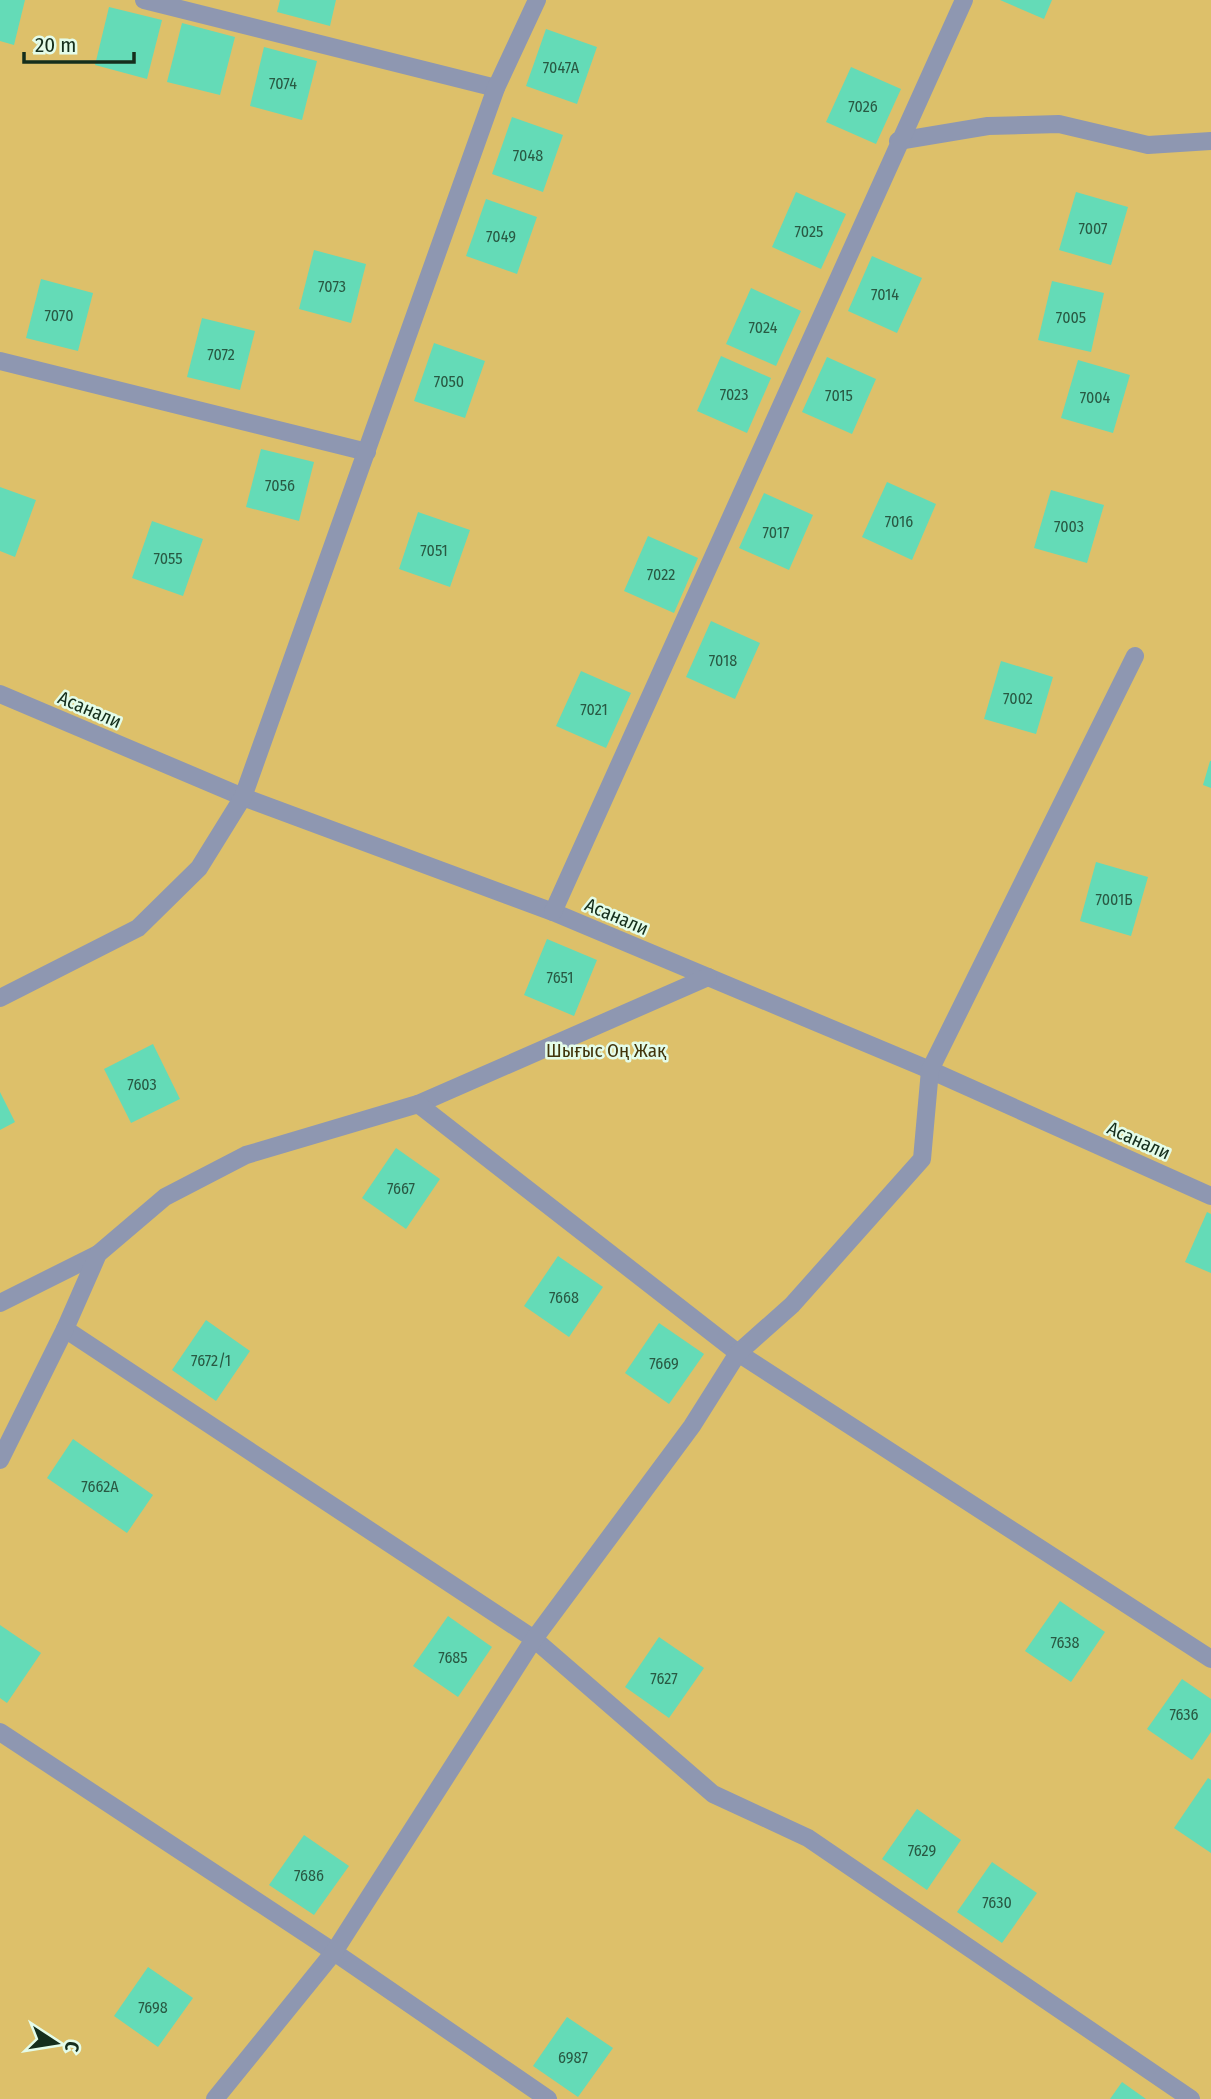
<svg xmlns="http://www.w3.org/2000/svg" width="1211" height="2099" font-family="'Fira Sans Condensed',sans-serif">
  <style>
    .green { fill: #ddc06a }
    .building { fill: #64dbb7 }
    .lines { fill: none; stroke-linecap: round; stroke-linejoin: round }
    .minor { stroke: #8e97b1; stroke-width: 18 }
    .labels { text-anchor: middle; stroke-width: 5; stroke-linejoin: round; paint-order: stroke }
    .number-label { font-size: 16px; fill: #295943 }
    .street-label { font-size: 19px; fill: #152e1c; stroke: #e4fce9 }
    .park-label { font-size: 19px; fill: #42350c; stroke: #e4fce9 }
  </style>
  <rect width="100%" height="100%" fill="#bbfac9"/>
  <rect class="green" x="0" y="0" width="1211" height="2099"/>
  <g class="building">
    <path d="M0 0H25L14 45 0 41Z"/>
    <path d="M280 0H336L330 26 277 12Z"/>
    <path d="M1000 0H1052L1044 19Z"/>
    <path d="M109 7 162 20 147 79 95 65Z"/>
    <path d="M182 23 235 37 220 95 167 82Z"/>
    <path d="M546 29 597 47 577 104 526 86Z"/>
    <path d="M264 47 317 61 302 120 250 106Z"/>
    <path d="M851 67 901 89 876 144 826 122Z"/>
    <path d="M512 117 563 135 543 192 492 174Z"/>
    <path d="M796 192 846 214 821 269 772 247Z"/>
    <path d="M1076 192 1128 207 1111 265 1059 250Z"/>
    <path d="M486 199 537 217 517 274 466 256Z"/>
    <path d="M314 250 366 264 351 323 299 309Z"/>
    <path d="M872 256 922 278 897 333 848 311Z"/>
    <path d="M41 279 93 293 78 351 26 338Z"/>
    <path d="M1052 281 1104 293 1091 352 1038 340Z"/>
    <path d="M751 288 801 311 776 366 726 344Z"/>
    <path d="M202 318 255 331 240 390 187 377Z"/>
    <path d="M434 343 485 361 465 418 414 401Z"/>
    <path d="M721 356 771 378 747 433 697 411Z"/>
    <path d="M827 357 876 379 852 434 802 412Z"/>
    <path d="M1078 360 1130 375 1113 433 1061 418Z"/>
    <path d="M261 449 314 462 299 521 246 507Z"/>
    <path d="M887 482 936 504 912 560 862 537Z"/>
    <path d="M0 487 36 500 15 557 0 551Z"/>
    <path d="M1051 490 1104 505 1087 563 1034 548Z"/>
    <path d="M764 493 813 515 789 570 739 548Z"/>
    <path d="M418 512 470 530 450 587 399 569Z"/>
    <path d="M152 521 203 539 183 596 132 578Z"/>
    <path d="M648 536 698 558 674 613 624 591Z"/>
    <path d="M711 621 760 643 735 699 686 677Z"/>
    <path d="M1001 661 1053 677 1036 734 984 719Z"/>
    <path d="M581 671 631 693 606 748 556 726Z"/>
    <path d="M1210 761H1211V788L1203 785Z"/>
    <path d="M1096 862 1148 877 1131 936 1080 921Z"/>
    <path d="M547 939 597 960 574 1016 524 995Z"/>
    <path d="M153 1044 180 1099 131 1123 104 1069Z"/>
    <path d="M0 1092 15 1122 0 1130Z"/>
    <path d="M396 1148 440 1179 406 1229 362 1198Z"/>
    <path d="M1207 1212 1211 1214V1273L1185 1262Z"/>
    <path d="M558 1256 603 1287 569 1337 524 1306Z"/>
    <path d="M206 1320 250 1351 216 1401 172 1370Z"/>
    <path d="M659 1323 704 1354 669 1404 625 1373Z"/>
    <path d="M73 1439 153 1495 127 1533 47 1478Z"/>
    <path d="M1060 1601 1105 1632 1071 1682 1025 1651Z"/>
    <path d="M448 1616 492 1647 458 1697 413 1666Z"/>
    <path d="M0 1625 41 1653 7 1703 0 1698Z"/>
    <path d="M659 1637 704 1668 669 1718 625 1687Z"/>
    <path d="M1182 1679 1211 1699V1732L1192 1760 1147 1729Z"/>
    <path d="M1208 1778 1211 1780V1853L1174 1828Z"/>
    <path d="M917 1809 961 1840 927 1890 882 1859Z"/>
    <path d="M304 1835 349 1866 314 1915 269 1885Z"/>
    <path d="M992 1862 1037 1893 1002 1943 957 1912Z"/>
    <path d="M148 1967 193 1998 158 2047 114 2016Z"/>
    <path d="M567 2017 613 2048 578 2097 533 2066Z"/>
    <path d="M1122 2082 1146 2099H1110Z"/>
  </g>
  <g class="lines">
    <g class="minor">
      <path d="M144 0 496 88"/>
      <path d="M898 141 988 126 1059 124 1148 145 1211 141"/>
      <path d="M0 361 367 452"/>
      <path d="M0 694 243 797 553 912 930 1070 1211 1196"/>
      <path d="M553 912 964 0"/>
      <path d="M0 998 138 928 199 868 243 797 496 88 537 0"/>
      <path d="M418 1104 708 977"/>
      <path d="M0 1303 98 1254"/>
      <path d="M65 1329 534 1639 713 1794 808 1838 1191 2099"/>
      <path d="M0 1460 65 1329 98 1254 165 1197 246 1155 418 1104 738 1353 1211 1659"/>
      <path d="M0 1732 334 1952 548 2099"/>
      <path d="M215 2099 334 1952 534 1639 692 1426 738 1353 792 1305 922 1159 930 1070 1135 656"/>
    </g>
  </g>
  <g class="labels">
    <g class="number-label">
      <text x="561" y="73">7047А</text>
      <text x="283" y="89">7074</text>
      <text x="863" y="112">7026</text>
      <text x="528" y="161">7048</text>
      <text x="1093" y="234">7007</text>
      <text x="809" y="237">7025</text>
      <text x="501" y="242">7049</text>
      <text x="332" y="292">7073</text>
      <text x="885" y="300">7014</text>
      <text x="59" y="321">7070</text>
      <text x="1071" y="323">7005</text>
      <text x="763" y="333">7024</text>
      <text x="221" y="360">7072</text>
      <text x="449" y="387">7050</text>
      <text x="734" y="400">7023</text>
      <text x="839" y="401">7015</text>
      <text x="1095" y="403">7004</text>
      <text x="280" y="491">7056</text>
      <text x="899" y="527">7016</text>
      <text x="1069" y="532">7003</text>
      <text x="776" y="538">7017</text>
      <text x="434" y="556">7051</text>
      <text x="168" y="564">7055</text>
      <text x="661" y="580">7022</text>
      <text x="723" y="666">7018</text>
      <text x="1018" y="704">7002</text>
      <text x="594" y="715">7021</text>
      <text x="1114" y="905">7001Б</text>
      <text x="560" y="983">7651</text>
      <text x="142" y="1090">7603</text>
      <text x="401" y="1194">7667</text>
      <text x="564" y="1303">7668</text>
      <text x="211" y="1366">7672/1</text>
      <text x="664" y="1369">7669</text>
      <text x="100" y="1492">7662А</text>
      <text x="1065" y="1648">7638</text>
      <text x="453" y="1663">7685</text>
      <text x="664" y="1684">7627</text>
      <text x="1184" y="1720">7636</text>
      <text x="922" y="1856">7629</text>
      <text x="309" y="1881">7686</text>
      <text x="997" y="1908">7630</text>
      <text x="153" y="2013">7698</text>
      <text x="573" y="2063">6987</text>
    </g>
    <g class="street-label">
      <text transform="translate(90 709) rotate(23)" y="7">Асанали</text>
      <text transform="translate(617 916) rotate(23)" y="7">Асанали</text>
      <text transform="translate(1139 1140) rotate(24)" y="7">Асанали</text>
    </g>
    <g class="park-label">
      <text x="606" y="1057">Шығыс Оң Жақ</text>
    </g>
  </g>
  <g transform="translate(56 2043) rotate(102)" stroke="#e4fce9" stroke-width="5" paint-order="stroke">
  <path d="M0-5L12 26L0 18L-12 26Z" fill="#152e1c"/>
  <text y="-10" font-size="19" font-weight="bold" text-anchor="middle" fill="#152e1c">С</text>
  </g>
  <path d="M24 52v10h110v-10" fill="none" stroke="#152e1c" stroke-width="3.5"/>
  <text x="35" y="52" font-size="21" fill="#152e1c" stroke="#e4fce9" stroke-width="5" paint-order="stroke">20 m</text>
</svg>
